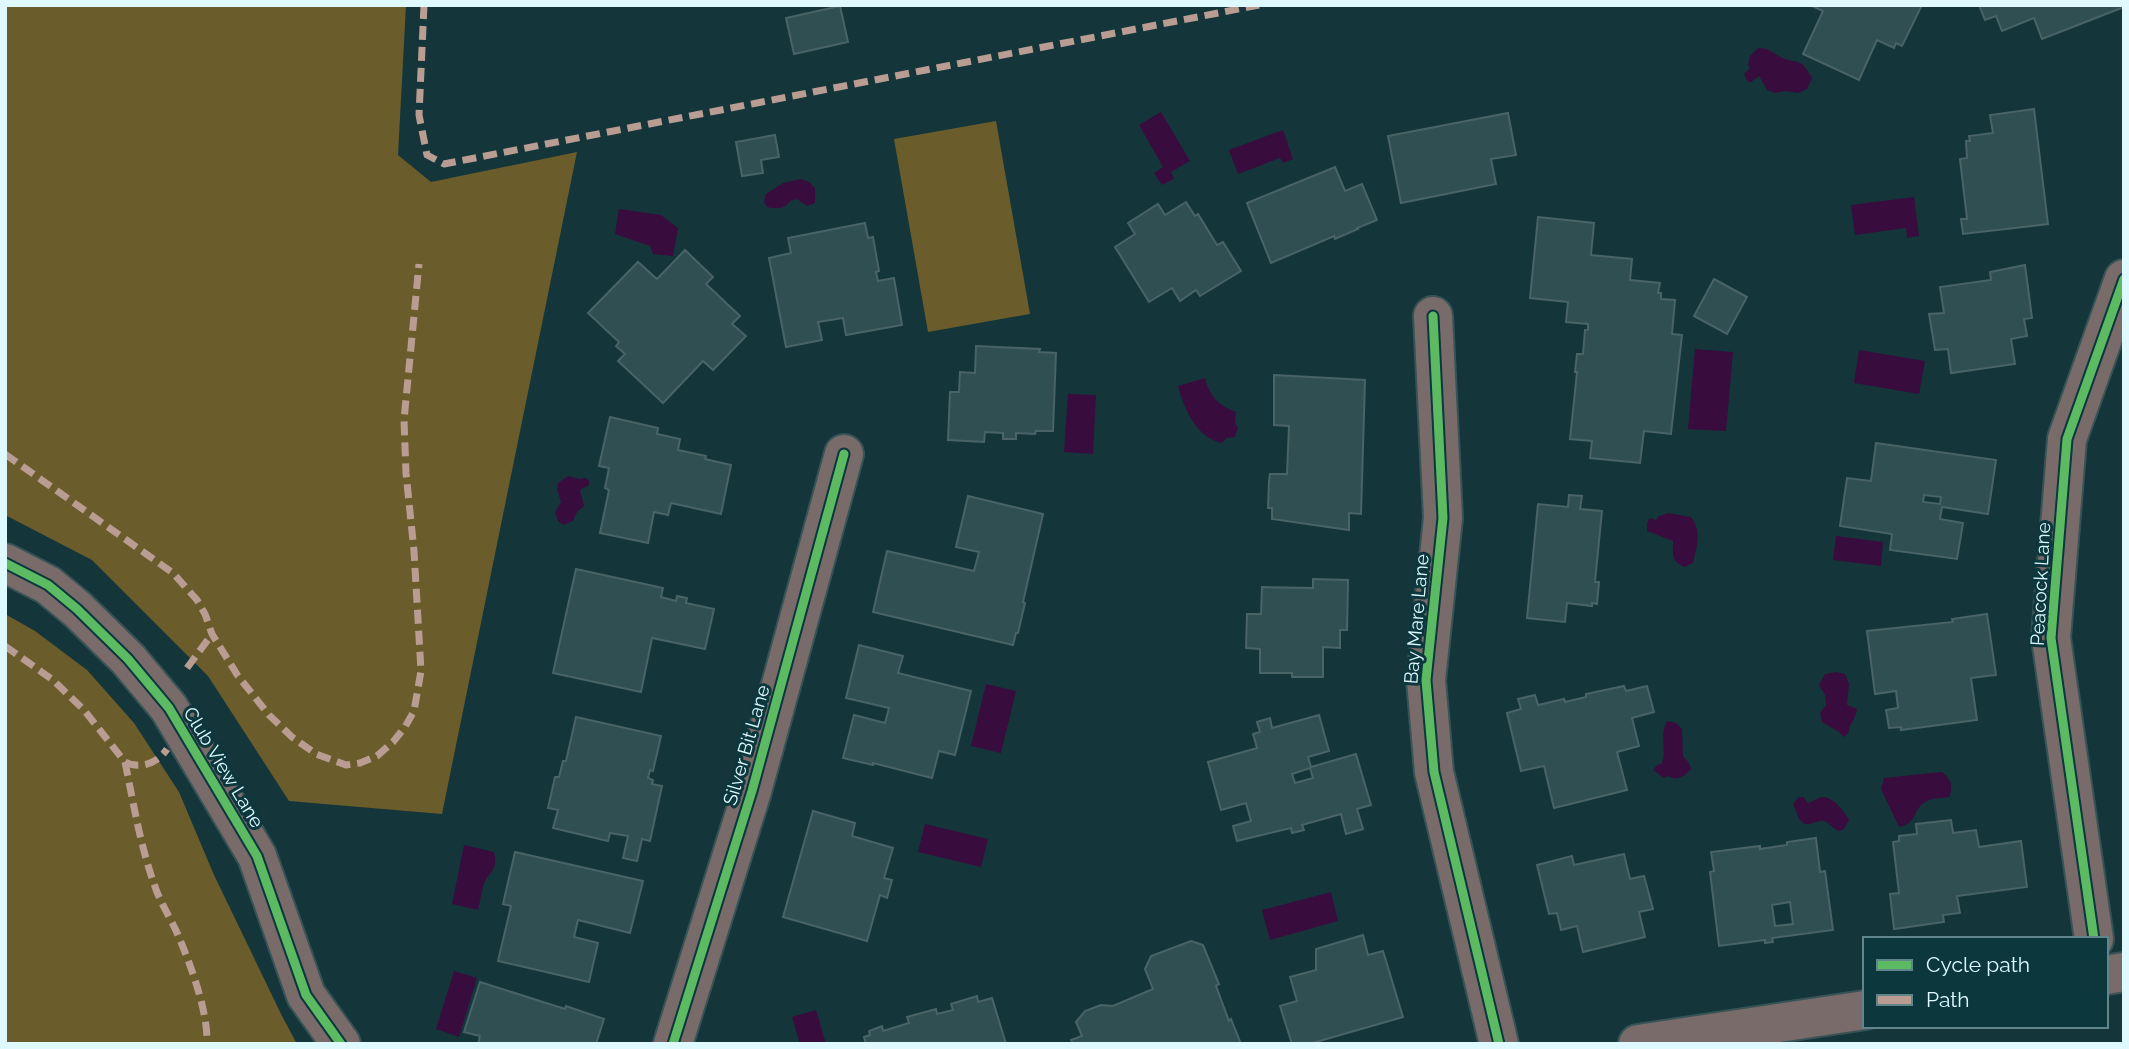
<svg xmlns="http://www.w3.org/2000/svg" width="2129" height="1049" font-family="Raleway,sans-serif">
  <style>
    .green { fill: #6a5c2b }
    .water { fill: #380c3d }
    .building { fill: #304f53; stroke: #496367; stroke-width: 2; fill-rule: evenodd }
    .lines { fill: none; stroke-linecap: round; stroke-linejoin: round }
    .minor-casing { stroke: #385356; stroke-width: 42 }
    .minor { stroke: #786b69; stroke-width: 38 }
    .quiet { stroke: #b99d93; stroke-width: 7; stroke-dasharray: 14 7; stroke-linecap: butt }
    .cycleway-casing { stroke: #0b373d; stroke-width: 13 }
    .cycleway { stroke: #5cba63; stroke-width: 9 }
    .labels { text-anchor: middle; stroke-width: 6; stroke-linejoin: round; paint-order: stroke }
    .street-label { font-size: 19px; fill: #dffafe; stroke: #0b373d }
  </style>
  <rect width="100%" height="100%" fill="#14363a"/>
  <g class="green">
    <path d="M5 5H406L398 155 431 182 577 152 442 814 289 801 208 676 92 560 5 515Z"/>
    <path d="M996 121 1030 314 928 332 894 139Z"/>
    <path d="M5 614 35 631 87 670 134 723 179 792 214 875 282 1016 297 1044H5Z"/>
  </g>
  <g class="water">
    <path d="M1758 48C1769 48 1770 51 1779 56 1796 66 1799 54 1812 78L1807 89 1798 93 1785 91 1775 93 1767 90 1759 76 1751 82 1747 81 1744 74 1750 68 1748 65 1750 56Z"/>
    <path d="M1161 112 1190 161 1171 172 1174 179 1162 185 1154 173 1163 167 1139 125Z"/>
    <path d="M1283 130 1293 159 1283 163 1280 158 1238 174 1229 150Z"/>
    <path d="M801 179 809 182 815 188V203L807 206 797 199 790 201C784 210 777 209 767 207L764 202 766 194 783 183Z"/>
    <path d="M1914 197 1919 236 1907 238 1906 228 1855 235 1851 205Z"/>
    <path d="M619 209 661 215 678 228 673 256 653 254 650 246 615 234Z"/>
    <path d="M1695 349 1733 352 1726 431 1688 429Z"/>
    <path d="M1859 350 1925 361 1919 394 1854 383Z"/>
    <path d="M1205 378C1210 397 1218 405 1236 412L1235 423 1238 428 1235 437 1226 438 1222 443C1196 438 1184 408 1178 386Z"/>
    <path d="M1068 394 1096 395 1093 454 1064 452Z"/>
    <path d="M568 476 579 479 585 478 589 480V485L580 490 584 506 577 512 573 521 563 525 558 521 555 512 561 502 557 489 558 483Z"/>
    <path d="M1668 513 1691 517C1702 531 1697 546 1693 563L1685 567C1671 562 1673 554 1673 541L1647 531V523L1650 518 1656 520 1659 516Z"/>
    <path d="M1836 536 1883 542 1881 566 1833 560Z"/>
    <path d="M1836 672 1845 674 1849 684 1847 705 1857 709C1856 719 1849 724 1848 734L1843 737 1839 732 1822 722 1820 713 1826 705 1825 695 1819 685 1825 674Z"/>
    <path d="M986 684 1016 691 1001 753 971 746Z"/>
    <path d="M1667 721 1676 723 1682 729 1683 756 1689 763 1691 769C1684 777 1678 781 1667 776L1664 778 1653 770 1656 766 1662 763C1667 748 1659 735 1667 721Z"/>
    <path d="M1942 772C1952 780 1952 784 1950 797 1943 798 1933 798 1927 801 1912 808 1919 823 1899 827L1881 789 1884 778Z"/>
    <path d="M1798 797H1803L1808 803C1813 802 1819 796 1824 797 1834 798 1845 812 1849 820L1844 829 1839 831C1833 829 1830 823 1824 821 1816 819 1808 829 1801 821 1797 818 1797 810 1793 805Z"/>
    <path d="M925 824 988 839 981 867 918 852Z"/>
    <path d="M464 845 494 852C499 872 488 870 483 887 481 894 480 902 478 910L452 904Z"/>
    <path d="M1331 892 1338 921 1270 940 1262 910Z"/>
    <path d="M454 971 477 978 459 1037 436 1029Z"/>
    <path d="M816 1010 826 1044H800L792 1017Z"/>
  </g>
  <g class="building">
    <path d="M1810 5H1922L1902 46 1896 43 1894 48 1877 40 1859 80 1803 54 1823 11Z"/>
    <path d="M1979 5H2124V7L2042 39 2034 18 2002 31 1996 16 1985 20Z"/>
    <path d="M840 6 848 42 794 54 786 18Z"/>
    <path d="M2034 109 2048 224 1963 234 1961 219H1967L1960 159 1967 158 1966 141H1970L1969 136 1993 133 1990 115Z"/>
    <path d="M1508 113 1516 155 1491 159 1496 184 1401 203 1388 136Z"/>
    <path d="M775 135 779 157 761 160 763 173 742 176 736 142Z"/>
    <path d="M1335 167 1345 191 1362 184 1377 220 1357 228 1358 229 1335 239 1334 236 1271 263 1247 203Z"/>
    <path d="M1186 202 1195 216 1198 214 1217 245 1223 242 1241 271 1200 296 1196 290 1180 301 1172 288 1149 302 1115 247 1135 234 1128 223 1158 204 1165 215Z"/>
    <path d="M1538 217 1594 223 1591 255 1632 259 1630 280 1660 283 1658 293H1661V299L1675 300 1672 334 1682 335 1671 434 1644 431 1640 463 1590 458 1592 441 1570 439 1577 372H1575L1577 354H1583L1585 330H1588V324L1566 322 1568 302 1530 298Z"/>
    <path d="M865 223 868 238 873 237 879 271 876 272 878 281 894 278 902 325 846 335 843 318 818 322 822 340 786 347 769 258 791 253 788 238Z"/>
    <path d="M685 250 713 277 706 284 740 316 732 324 746 336 713 370 703 361 663 403 618 361 625 354 616 346 619 342 588 313 638 262 657 279Z"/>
    <path d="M2025 265 2032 318 2024 319 2027 336 2011 339 2015 364 1951 373 1948 349 1935 350 1929 314 1944 313 1940 287 1991 280 1990 272Z"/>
    <path d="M1714 279 1747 297 1727 334 1694 316Z"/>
    <path d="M976 346 1040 349 1039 352 1056 353 1053 431H1036L1035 434 1016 433V439H1003V433L985 432 984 442 948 440 950 392H959L960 372 975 373Z"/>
    <path d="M1274 375 1365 380 1361 514 1349 513V530L1272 519V508H1268L1269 481 1270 474H1287L1289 426 1274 425Z"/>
    <path d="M610 417 658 428 657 434 680 439 678 450 706 456 705 459 731 465 721 514 671 503 668 515 654 512 648 543 600 533 609 490 605 488 609 468 599 466Z"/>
    <path d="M1876 443 1996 460 1988 514 1942 507 1940 519 1963 523 1957 559 1890 550 1892 534 1840 526 1847 478 1871 481ZM1924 495 1941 497 1940 504 1923 502Z"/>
    <path d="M1569 495 1582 496 1580 509 1602 511 1595 582H1599L1597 604 1592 603V606L1567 603 1565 622 1527 618 1538 504 1568 507Z"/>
    <path d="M968 496 1043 514 1023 602 1025 603 1018 633H1016L1013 645 873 612 887 551 974 571 979 552 956 547Z"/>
    <path d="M576 569 663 588 661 597 676 601 677 596 687 598 686 603 714 609 705 649 652 638 641 692 553 673Z"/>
    <path d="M1313 579 1348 580 1347 630H1340V648L1323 647V677H1292V673H1260V649L1246 648 1247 614H1261L1262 587 1313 588Z"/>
    <path d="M1987 614 1996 675 1971 678 1977 720 1901 730V727L1889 728 1886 710 1898 708 1896 691 1875 694 1867 631 1953 622 1952 619Z"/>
    <path d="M859 645 903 656 898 673 971 691 955 755 939 751 932 778 873 763V765L843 758 854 715 885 723 889 708 846 698Z"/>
    <path d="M1624 686 1626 691 1647 686 1654 712 1632 718 1639 746 1617 752 1627 790 1554 808 1544 766 1521 771 1507 713 1521 709 1518 699 1535 695 1538 705 1564 699 1565 702 1586 697V694Z"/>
    <path d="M1319 715 1329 751 1308 757 1311 767 1356 754 1371 805 1357 809 1363 829 1346 834 1341 814 1302 825 1304 830 1292 833 1291 828 1237 841 1233 826 1251 821 1246 803 1221 810 1208 762 1257 748 1253 734 1260 732 1257 722 1270 718 1272 728ZM1310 768 1313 778 1295 783 1292 774Z"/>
    <path d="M576 717 661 736 653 771 650 770 648 778 653 780 652 784 662 786 650 841 642 839 637 861 623 858 628 836 610 833 608 841 553 828 558 810 548 808 555 777H559L563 761H566Z"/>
    <path d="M813 811 855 823 852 836 893 848 884 878 892 880 887 898 880 895 867 941 783 917Z"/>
    <path d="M1951 820 1953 833 1976 830 1979 847 2021 841 2027 887 1957 896 1960 913 1943 915 1944 922 1894 929 1890 894 1899 893 1893 842 1899 841V836L1917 834 1916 824Z"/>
    <path d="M1816 838 1820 872 1825 871 1833 930 1772 938 1773 942 1765 943V940L1719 946 1710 872 1714 871 1711 852 1760 846V849L1787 845V842ZM1790 902 1793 924 1775 926 1772 905Z"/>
    <path d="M515 852 643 881 630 933 578 920 574 937 598 943 589 982 498 961 511 906 503 904Z"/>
    <path d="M1624 854 1630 879 1644 876 1653 909 1639 912 1645 937 1583 952 1577 926 1561 930 1557 913 1549 914 1537 865 1572 856 1574 865Z"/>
    <path d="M1363 935 1368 955 1383 951 1403 1017 1309 1044H1292L1280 1006 1297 1001 1290 977 1316 970V949Z"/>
    <path d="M1191 941 1203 945 1219 984 1216 986 1229 1021 1231 1019 1241 1044H1073L1071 1040 1082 1036 1076 1022 1085 1011 1101 1005 1113 1006 1153 989 1145 969 1151 956Z"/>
    <path d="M480 982 565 1009 566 1006 604 1019 596 1044H478L480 1036 464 1032Z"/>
    <path d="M977 996 978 1002 992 998 1006 1044H866L864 1037 870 1035 869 1031 882 1026 883 1031 909 1023 907 1017 936 1009 937 1014 953 1010 951 1004Z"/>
  </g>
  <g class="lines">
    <defs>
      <g id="minor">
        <path d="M1433 316 1443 518 1426 680 1434 772 1499 1044"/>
        <path d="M5 563 48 585 77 609 128 659 169 708 257 856 306 995 341 1044"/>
        <path d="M2094 939 2051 638 2067 439 2124 279"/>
        <path d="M2106 975 2124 972"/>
        <path d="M673 1044 752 791 844 454"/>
        <path d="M1638 1044 1865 1010"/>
      </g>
    </defs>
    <use href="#minor" class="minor-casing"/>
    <use href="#minor" class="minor"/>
    <g class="quiet">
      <path d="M424 5 419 115 427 155 444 164 1259 5"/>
      <path d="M5 454 173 573 197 600 205 614 212 634 238 676 269 715 292 737 316 754 346 765 360 763 377 756 393 742 405 727 414 711 421 671 414 551 406 473 404 420 419 264"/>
      <path d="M5 646 53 680 84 710 125 762C140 770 158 763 167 749"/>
      <path d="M187 668 212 634"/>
      <path d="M125 762C134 806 141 850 157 892 163 907 172 921 178 935 191 966 208 1011 207 1044"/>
    </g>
    <defs>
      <g id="cycleway">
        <path d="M1433 316 1443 518 1426 680 1434 772 1499 1044"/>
        <path d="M5 563 48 585 77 609 128 659 169 708 257 856 306 995 341 1044"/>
        <path d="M2094 939 2051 638 2067 439 2124 279"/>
        <path d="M673 1044 752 791 844 454"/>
      </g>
    </defs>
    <use href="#cycleway" class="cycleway-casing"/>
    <use href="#cycleway" class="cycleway"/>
  </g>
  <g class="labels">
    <g class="street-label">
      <text transform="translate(2040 584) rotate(-87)" y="7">Peacock Lane</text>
      <text transform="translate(1416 619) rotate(-85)" y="7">Bay Mare Lane</text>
      <text transform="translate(746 745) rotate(-74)" y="7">Silver Bit Lane</text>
      <text transform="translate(224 767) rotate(59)" y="7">Club View Lane</text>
    </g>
  </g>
  <rect width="2129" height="1049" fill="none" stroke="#dffafe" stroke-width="14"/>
  <rect x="1863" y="937" width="245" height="91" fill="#0b373d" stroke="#60858a" stroke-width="2"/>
  <rect x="1877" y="960" width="35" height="10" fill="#5cba63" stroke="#60858a" stroke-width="2"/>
  <text x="1926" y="972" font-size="21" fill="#dffafe">Cycle path</text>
  <rect x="1877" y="995" width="35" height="10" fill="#b99d93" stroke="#60858a" stroke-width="2"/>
  <text x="1926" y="1007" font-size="21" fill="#dffafe">Path</text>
</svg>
